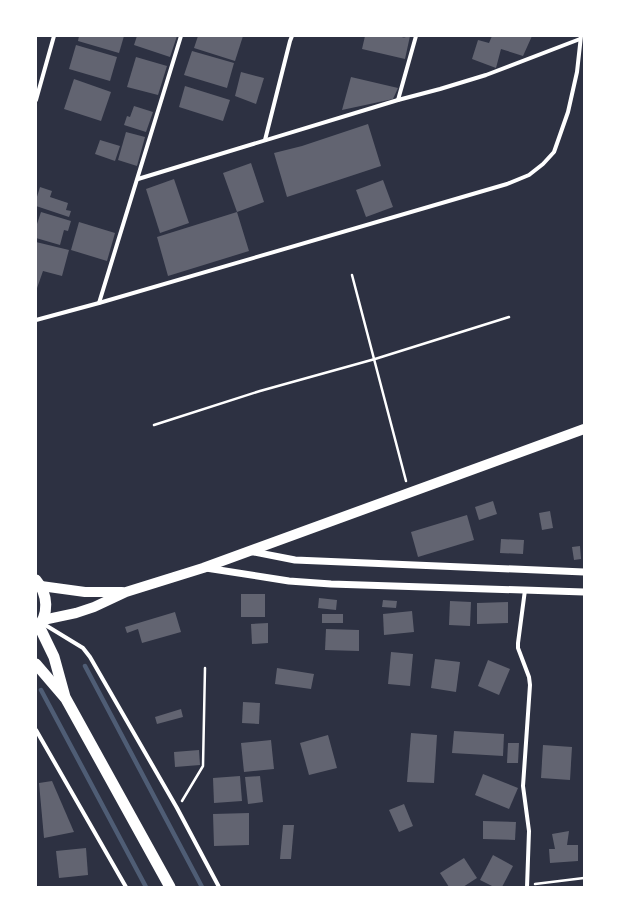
<svg xmlns="http://www.w3.org/2000/svg" width="620" height="923" font-family="Helvetica,sans-serif">
  <style>
    .lines { fill: none; stroke-linecap: round; stroke-linejoin: round }
    .stream { stroke: #4f5d75; stroke-width: 4.5 }
    .building { fill: #626471 }
    .path { stroke: #fff; stroke-width: 2.5 }
    .minor { stroke: #fff; stroke-width: 4 }
    .tertiary { stroke: #fff; stroke-width: 7 }
    .primary { stroke: #fff; stroke-width: 10 }
    .trunk { stroke: #fff; stroke-width: 11 }
  </style>
  <rect width="100%" height="100%" fill="#2d3142"/>
  <g class="lines">
    <g class="stream">
      <path d="M85 666 202 887"/>
      <path d="M41 690 146 887"/>
    </g>
  </g>
  <g class="building">
    <path d="M79 36H124L119 53 78 41Z"/>
    <path d="M137 36H177L170 57 134 45Z"/>
    <path d="M198 36H243L235 61 194 48Z"/>
    <path d="M365 36H397L406 38 402 36H410L405 59 362 49Z"/>
    <path d="M492 36H532L523 56 501 49 496 68 472 59 478 40 489 43Z"/>
    <path d="M76 45 117 57 110 81 69 69Z"/>
    <path d="M192 51 234 63 227 88 184 75Z"/>
    <path d="M136 57 167 66 158 95 127 87Z"/>
    <path d="M241 72 264 78 256 104 235 96Z"/>
    <path d="M351 77 398 88 393 99 342 110Z"/>
    <path d="M74 79 111 92 101 121 64 109Z"/>
    <path d="M185 86 230 100 223 121 179 107Z"/>
    <path d="M134 106 153 112 146 132 124 125 127 116 130 117Z"/>
    <path d="M368 124 381 166 287 197 274 153 302 146Z"/>
    <path d="M126 132 145 137 137 166 118 160Z"/>
    <path d="M100 140 120 146 115 161 95 154Z"/>
    <path d="M251 163 264 202 237 212 249 251 168 276 157 237 237 212 223 173Z"/>
    <path d="M174 179 189 223 160 233 146 189Z"/>
    <path d="M383 180 393 207 366 217 356 190Z"/>
    <path d="M40 187 52 191 50 197 68 203 66 210 71 211 69 217 36 206V200Z"/>
    <path d="M41 212 71 221 68 231 64 230 60 245 36 238V227Z"/>
    <path d="M79 222 115 233 107 261 71 250Z"/>
    <path d="M36 242 69 250 62 276 43 271 36 291Z"/>
    <path d="M493 501 497 514 479 520 475 507Z"/>
    <path d="M550 511 553 528 542 530 539 513Z"/>
    <path d="M467 515 474 540 418 557 411 532Z"/>
    <path d="M501 539 524 540 523 554 500 553Z"/>
    <path d="M580 546 581 559 574 560 572 547Z"/>
    <rect x="241" y="594" width="24" height="23"/>
    <path d="M319 598 337 600 336 610 318 608Z"/>
    <path d="M383 600 397 601 396 608 382 607Z"/>
    <path d="M450 601 471 602 470 626 449 625Z"/>
    <path d="M508 602V623L477 624V603Z"/>
    <path d="M412 611 414 632 384 635 383 614Z"/>
    <path d="M175 612 181 632 142 643 138 629 127 633 125 627Z"/>
    <rect x="322" y="614" width="21" height="9"/>
    <path d="M268 623V643L252 644 251 624Z"/>
    <path d="M326 629 359 630V651L325 650Z"/>
    <path d="M391 652 413 654 410 686 388 684Z"/>
    <path d="M435 659 460 662 456 692 431 688Z"/>
    <path d="M488 660 510 669 499 695 478 686Z"/>
    <path d="M277 668 314 674 311 689 275 684Z"/>
    <path d="M243 702 260 703 259 724 242 723Z"/>
    <path d="M181 709 183 717 157 724 155 717Z"/>
    <path d="M454 731 504 734 503 756 452 753Z"/>
    <path d="M411 733 437 735 434 783 407 782Z"/>
    <path d="M328 735 337 768 309 775 300 743Z"/>
    <path d="M271 740 274 769 244 772 241 743Z"/>
    <path d="M508 743H519L518 763H507Z"/>
    <path d="M543 745 572 747 570 780 541 778Z"/>
    <path d="M199 750 200 765 175 767 174 752Z"/>
    <path d="M483 774 518 788 509 809 475 795Z"/>
    <path d="M240 776 242 801 214 803 213 778Z"/>
    <path d="M260 776 263 802 248 804 245 777Z"/>
    <path d="M52 781 74 832 44 838 39 783Z"/>
    <path d="M404 804 413 826 399 832 389 810Z"/>
    <path d="M249 813V845L214 846 213 814Z"/>
    <path d="M483 821 516 822 515 840 483 839Z"/>
    <path d="M283 825H294L291 859H280Z"/>
    <path d="M569 831 567 845H578V861L550 863 549 849H555L552 834Z"/>
    <path d="M86 848 88 875 59 878 56 851Z"/>
    <path d="M493 855 513 866 502 887H494L480 880Z"/>
    <path d="M464 858 477 878 463 887H449L440 873Z"/>
  </g>
  <g class="lines">
    <g class="path">
      <path d="M352 275 406 481"/>
      <path d="M154 425 260 391 375 359 509 317"/>
      <path d="M182 801 203 766 205 668"/>
      <path d="M535 884 584 878"/>
    </g>
    <g class="minor">
      <path d="M36 100 54 36"/>
      <path d="M398 100 416 36"/>
      <path d="M265 140 290 41 292 36"/>
      <path d="M138 179 398 100 440 89 486 75 580 39"/>
      <path d="M99 303 181 36"/>
      <path d="M36 320 99 303 507 184 529 175 543 164 554 152 568 112 577 72 581 36"/>
      <path d="M525 590 518 643V648L529 677 530 685 523 786 529 831 527 887"/>
      <path d="M42 623 83 648 90 657 177 808 219 887"/>
      <path d="M36 730 126 887"/>
    </g>
    <g class="tertiary">
      <path d="M249 551 295 560 584 572"/>
      <path d="M206 568 289 581 331 584 584 592"/>
    </g>
    <g class="primary">
      <path d="M41 586 85 592H122"/>
      <path d="M43 620 76 613 94 607 126 592 203 568 584 429"/>
    </g>
    <g class="trunk">
      <path d="M36 580C48 594 50 615 36 629"/>
      <path d="M39 626 54 657 65 697"/>
      <path d="M36 664 66 699 170 887"/>
    </g>
  </g>
  <rect width="620" height="923" fill="none" stroke="#ffffff" stroke-width="74"/>
</svg>
